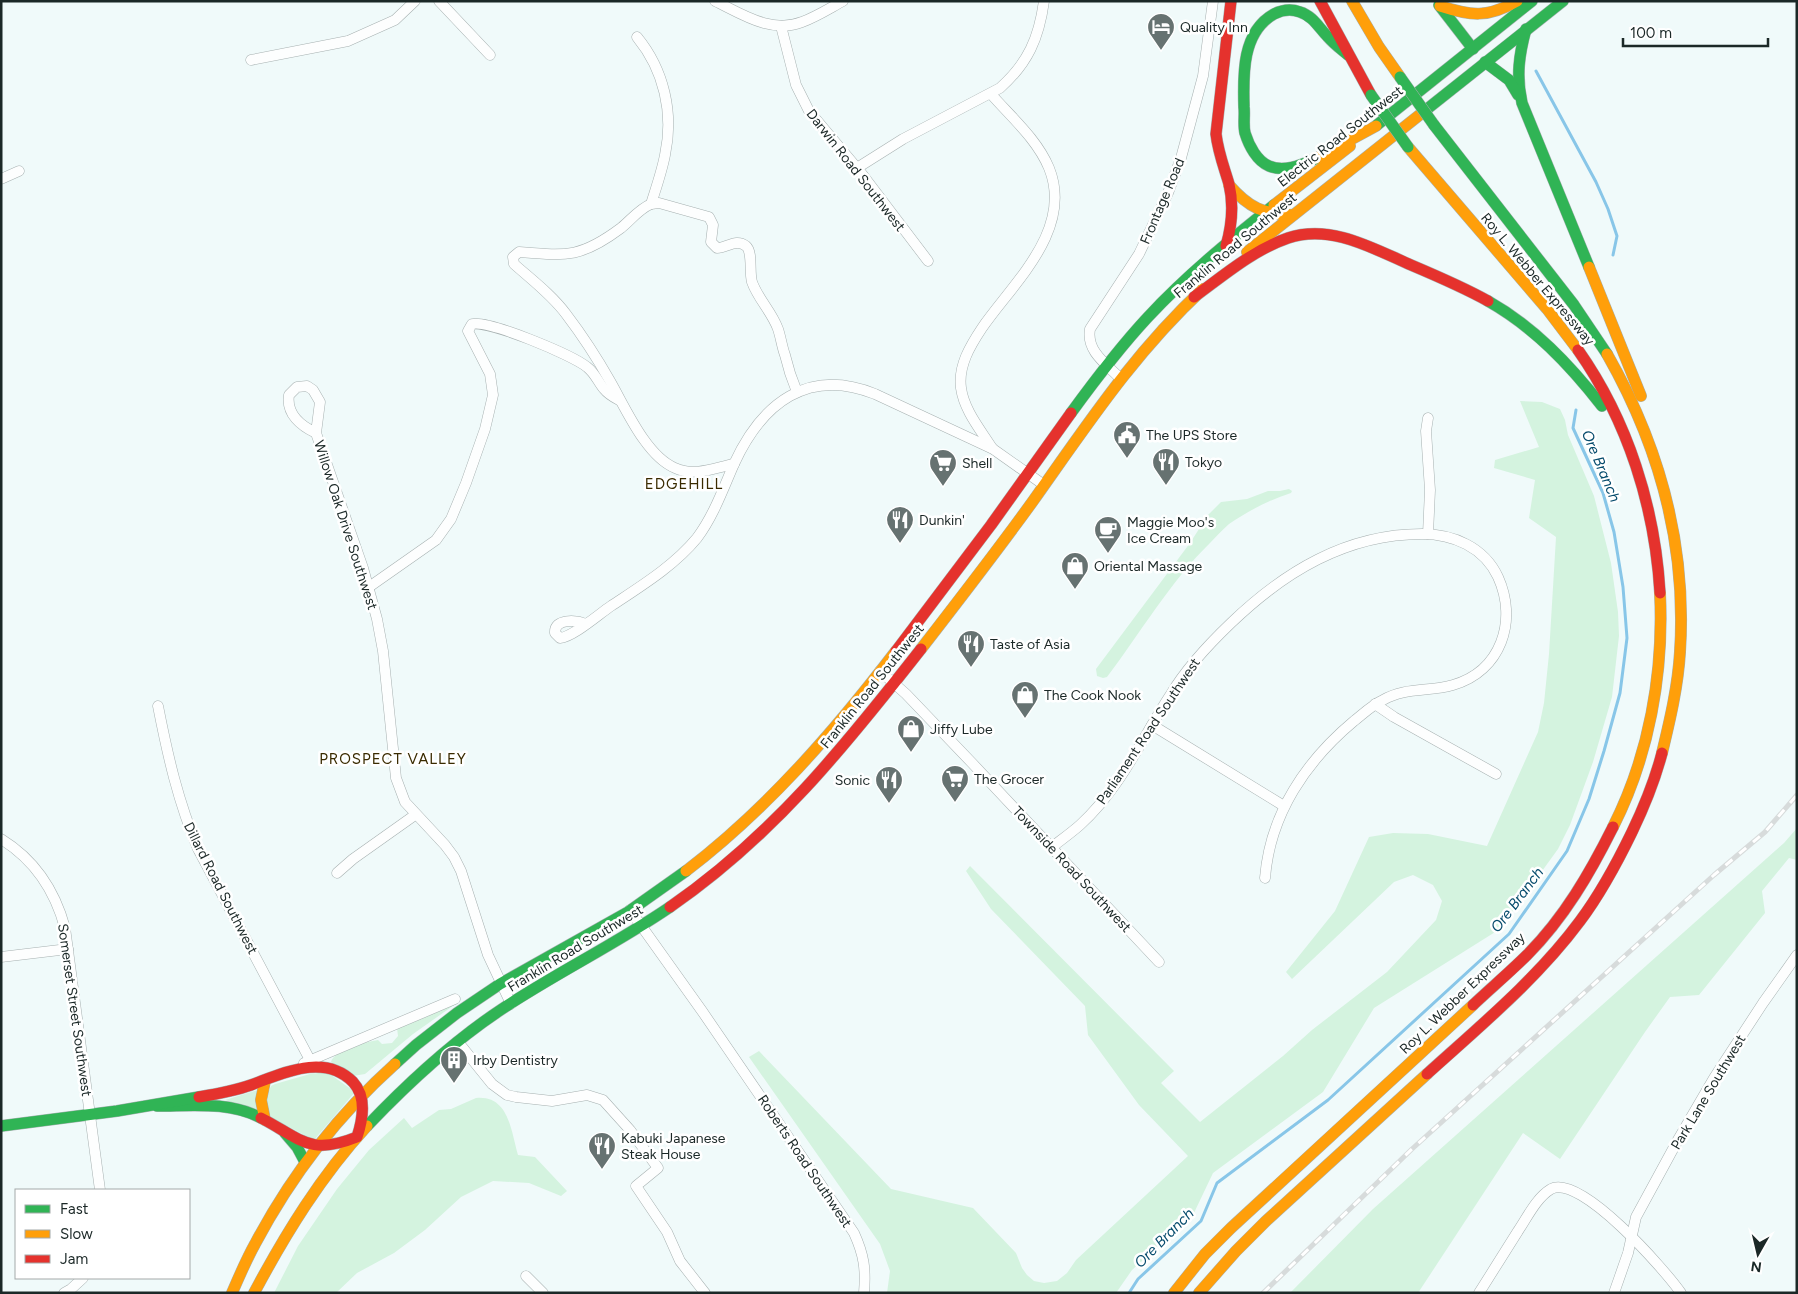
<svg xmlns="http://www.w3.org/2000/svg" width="1798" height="1294" font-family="Figtree,sans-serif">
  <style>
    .green { fill: #d4f3df }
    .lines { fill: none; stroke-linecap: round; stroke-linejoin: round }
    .stream { stroke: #88c6e8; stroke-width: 3 }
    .street-casing { stroke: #a6b0b0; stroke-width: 11 }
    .fast-casing { stroke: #a6b0b0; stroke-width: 12 }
    .slow-casing { stroke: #a6b0b0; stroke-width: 12 }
    .jam-casing { stroke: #a6b0b0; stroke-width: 12 }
    .street { stroke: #fdfefe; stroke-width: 10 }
    .fast { stroke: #30b455; stroke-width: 11 }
    .slow { stroke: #ff9f0a; stroke-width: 11 }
    .jam { stroke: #e5322d; stroke-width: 11 }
    .rail-casing { stroke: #d7dbdb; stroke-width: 5 }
    .rail { stroke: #fff; stroke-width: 3; stroke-dasharray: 9; stroke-linecap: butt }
    .fast-bridge-casing { stroke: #a6b0b0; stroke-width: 12; stroke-linecap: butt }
    .fast-bridge { stroke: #30b455; stroke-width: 11 }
    .labels { text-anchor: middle; stroke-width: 5; stroke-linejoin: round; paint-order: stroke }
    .poi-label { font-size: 14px; fill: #1b2827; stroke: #fff; text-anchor: start }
    .street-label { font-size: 14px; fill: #1b2827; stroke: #fff }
    .water-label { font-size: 15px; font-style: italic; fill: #074c6d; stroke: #fff }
    .neighbourhood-label { font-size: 15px; letter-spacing: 1px; fill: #3a2b01; stroke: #fff }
  </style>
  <rect width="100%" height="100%" fill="#f0fafa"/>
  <g class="green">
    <path d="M1520 401 1542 402 1560 409 1565 420 1568 435 1594 496 1611 563 1618 612 1619 636 1612 697 1593 762 1570 825 1558 849 1500 929 1374 1008 1323 1092 1213 1173 1193 1215 1132 1270 1116 1293H887L890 1271 880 1244 749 1057 759 1051 891 1189 973 1208 1016 1253 1022 1268 1027 1275 1034 1281 1044 1283 1057 1281 1067 1273 1076 1260 1188 1156 1139 1105 1088 1035 1085 1006 991 909 966 871 970 866 1174 1071 1161 1083 1200 1122 1283 1056 1312 1030 1387 972 1436 920 1442 901 1433 885 1413 875 1394 882 1292 979 1286 972 1335 911 1369 837 1393 833 1428 834 1487 846 1538 732 1544 703 1549 654 1556 537 1529 518 1535 480 1494 468 1495 460 1539 447Z"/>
    <path d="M1289 489 1292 491 1291 493C1269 500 1248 511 1229 524 1222 530 1216 537 1210 543 1170 582 1141 632 1107 677L1103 678 1097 676 1096 669 1190 543 1208 515 1221 502 1247 499 1268 491H1280Z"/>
    <path d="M1797 828V860L1789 858 1762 891 1765 913 1699 995 1670 997 1645 1032 1560 1159 1523 1133 1418 1293H1290L1373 1209 1784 843Z"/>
    <path d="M457 1003 413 1034 365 1074 353 1076 331 1062C334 1050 366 1042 378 1040L382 1044 392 1043 398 1036 397 1028Z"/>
    <path d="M327 1072 355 1092 314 1140 272 1118 263 1104 271 1086 275 1084 310 1074Z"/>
    <path d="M258 1090 257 1110 225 1100Z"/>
    <path d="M476 1098C509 1095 511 1131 518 1155L535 1157 567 1191 561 1196 529 1183 493 1181 461 1197 425 1230 394 1253 357 1273 336 1293H274L298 1246 337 1189 369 1150 404 1118 412 1128 439 1110 451 1109Z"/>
  </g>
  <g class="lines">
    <g class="stream">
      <path d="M1536 71 1596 182 1608 209 1617 236 1613 255"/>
      <path d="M1129 1293 1138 1279 1201 1221 1217 1183 1328 1100 1509 934 1567 851 1589 799 1604 751 1620 693 1627 638 1623 587 1614 532 1603 493 1573 428 1576 410"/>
    </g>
    <defs>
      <g id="street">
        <path d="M439 1 490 55"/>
        <path d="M715 1C742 14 771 34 802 22 816 17 830 8 843 1"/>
        <path d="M781 26 796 85 809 111 862 174 928 261"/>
        <path d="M637 37C664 70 674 113 665 155 662 171 656 188 651 204 639 209 631 220 621 228 581 258 567 256 519 252L513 257 514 264C532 280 552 295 566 314 582 335 597 358 610 381 625 407 646 456 675 468 695 477 714 468 734 464"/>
        <path d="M251 60 348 41 395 20 415 1"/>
        <path d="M991 94C1011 117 1037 139 1049 168 1074 230 1013 283 982 328 970 346 958 366 961 388 964 410 980 429 992 448"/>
        <path d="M857 168 903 139 1000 88C1028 63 1039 38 1044 1"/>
        <path d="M1 179 19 171"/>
        <path d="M651 204 659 203 709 217 713 225 711 242 717 248C727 248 736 238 746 246 753 252 749 272 752 282 758 299 772 312 778 329 781 338 782 347 785 355 788 368 792 380 797 392"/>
        <path d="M1120 378C1106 364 1086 351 1090 329L1139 254 1168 193 1181 158 1203 76 1213 1"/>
        <path d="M316 433C301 426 286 414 289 395L297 387 307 386 313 390 320 402 316 433 363 568 377 619 383 651 396 778 405 802 445 845 454 857 461 871 488 955 511 1004"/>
        <path d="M1428 534 1430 490 1426 431 1428 418"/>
        <path d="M369 587 436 540 451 519 466 483 485 429 493 395 490 374 468 331 472 324C489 320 572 355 587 367 595 373 598 382 604 389 608 394 613 397 619 400"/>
        <path d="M586 624C576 620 554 618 555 633L560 638C573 637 599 614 611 606 641 586 674 566 697 538 714 515 723 489 734 464 762 403 808 367 875 394L993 449 1044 485"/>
        <path d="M880 671 906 694 972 763 1159 962"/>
        <path d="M1375 704 1394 717 1496 774"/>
        <path d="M158 706C168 757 178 801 198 849L310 1060"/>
        <path d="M1152 725 1284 806"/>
        <path d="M1 839C35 860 55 891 65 928L100 1190"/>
        <path d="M1052 847C1061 840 1071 833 1080 825 1120 789 1142 738 1171 694 1187 667 1208 645 1231 623 1284 572 1346 534 1422 534 1453 534 1484 547 1498 577 1518 621 1501 671 1453 685 1429 692 1405 687 1383 700 1372 705 1363 714 1354 721 1306 761 1270 814 1265 878"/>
        <path d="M337 873 353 859 415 815"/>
        <path d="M630 910 702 1011 854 1233C864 1255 866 1269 864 1293"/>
        <path d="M1 957 68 949"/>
        <path d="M458 1042 492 1084 507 1095 516 1097 552 1101 587 1095 603 1100 630 1130 658 1168 636 1186 667 1232 680 1261 705 1293"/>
        <path d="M304 1063 455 999"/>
        <path d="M526 1276 543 1293"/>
        <path d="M64 1293 71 1289 83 1278"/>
        <path d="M1479 1293C1492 1272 1505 1252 1518 1231 1527 1218 1536 1198 1551 1189 1580 1173 1665 1270 1681 1293"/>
        <path d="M1614 1293 1628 1253 1636 1217 1679 1138 1714 1078 1763 1003 1797 955"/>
      </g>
      <g id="fast">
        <path d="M1439 5 1473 49"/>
        <path d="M1526 29C1519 55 1516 76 1522 103L1589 267"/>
        <path d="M1485 62 1509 80 1518 95"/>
        <path d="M1422 113 1563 1"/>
        <path d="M1377 125 1532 1"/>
        <path d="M1434 125 1574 305 1607 354"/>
        <path d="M1317 158C1303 164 1285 173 1269 166 1257 161 1249 146 1245 133 1243 125 1245 115 1244 107 1243 74 1242 32 1274 14 1282 10 1292 9 1300 12 1313 16 1319 28 1328 37 1334 44 1341 49 1348 55"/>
        <path d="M1488 301C1534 327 1569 364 1602 406"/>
        <path d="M1071 413C1095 380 1120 347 1148 317 1186 276 1230 240 1274 205"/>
        <path d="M395 1064 416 1045 457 1013 500 984 628 912 686 871"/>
        <path d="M157 1106C191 1106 229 1101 261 1118"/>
        <path d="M1 1126 117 1111 199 1097"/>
        <path d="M367 1126C408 1083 452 1042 502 1009 556 973 616 944 670 907"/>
        <path d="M285 1133 297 1147 305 1162"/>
      </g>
      <g id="slow">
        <path d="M1352 1 1379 47 1400 77"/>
        <path d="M1440 6C1471 16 1488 18 1517 1"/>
        <path d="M1408 147 1547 309 1578 350"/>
        <path d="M1317 158 1376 126"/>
        <path d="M1229 185C1249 208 1263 214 1293 215"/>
        <path d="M1274 205 1350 146"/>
        <path d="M1247 252 1422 113"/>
        <path d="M1589 267 1641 396"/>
        <path d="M1607 354C1660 447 1687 545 1680 652 1678 686 1670 720 1662 753"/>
        <path d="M921 649C959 600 997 551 1033 501 1087 425 1134 353 1203 289"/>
        <path d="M1613 827C1649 756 1664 673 1660 593"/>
        <path d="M686 871C767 809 834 732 896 651"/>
        <path d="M265 1081 261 1100 265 1120"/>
        <path d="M232 1293C239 1277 246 1260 255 1244 291 1176 338 1115 395 1064"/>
        <path d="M254 1293C286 1233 321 1176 367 1126"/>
        <path d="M1174 1293 1205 1254 1231 1228 1473 1005"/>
        <path d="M1199 1293 1236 1251 1266 1221 1427 1074"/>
      </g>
      <g id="jam">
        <path d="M1320 1 1371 95"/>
        <path d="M1226 246C1232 225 1234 205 1229 184 1224 167 1218 152 1216 134L1231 1"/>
        <path d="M1194 297C1223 276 1253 250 1288 238 1331 224 1372 248 1411 265 1437 276 1463 287 1488 301"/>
        <path d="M1578 350C1628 421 1655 507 1660 593"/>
        <path d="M896 651 991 525 1071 413"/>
        <path d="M670 907C773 836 845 746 921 649"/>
        <path d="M1473 1005C1491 988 1510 972 1527 955 1564 918 1590 873 1613 827"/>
        <path d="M1427 1074C1480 1026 1537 979 1580 921 1601 893 1617 863 1632 832 1644 807 1655 780 1662 753"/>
        <path d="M199 1097C217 1094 234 1091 251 1085 284 1073 324 1053 353 1082 367 1097 363 1119 357 1137 310 1156 301 1139 261 1118"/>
      </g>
    </defs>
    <use href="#street" class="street-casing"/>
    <use href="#fast" class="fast-casing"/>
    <use href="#slow" class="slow-casing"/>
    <use href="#jam" class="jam-casing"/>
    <use href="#street" class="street"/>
    <use href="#fast" class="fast"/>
    <use href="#slow" class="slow"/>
    <use href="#jam" class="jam"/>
    <defs>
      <path id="rail" d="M1263 1293 1412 1149 1714 875 1765 832 1797 795"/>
    </defs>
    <use href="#rail" class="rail-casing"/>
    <use href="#rail" class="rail"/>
    <defs>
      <g id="fast-bridge">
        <path d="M1400 77 1434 125"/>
        <path d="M1371 95 1408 147"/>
      </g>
    </defs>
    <use href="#fast-bridge" class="fast-bridge-casing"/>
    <use href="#fast-bridge" class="fast-bridge"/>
  </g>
  <defs>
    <symbol id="hotel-pin" viewBox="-11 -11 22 30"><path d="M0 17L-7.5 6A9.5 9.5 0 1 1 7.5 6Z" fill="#667271" stroke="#fff"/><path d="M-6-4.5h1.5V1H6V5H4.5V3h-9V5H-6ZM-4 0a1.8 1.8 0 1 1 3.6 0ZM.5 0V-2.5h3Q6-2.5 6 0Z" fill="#fff"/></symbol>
    <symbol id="civic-pin" viewBox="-11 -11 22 30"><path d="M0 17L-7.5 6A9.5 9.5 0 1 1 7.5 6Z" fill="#667271" stroke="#fff"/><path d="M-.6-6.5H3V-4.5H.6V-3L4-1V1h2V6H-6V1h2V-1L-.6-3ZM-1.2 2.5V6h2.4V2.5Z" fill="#fff"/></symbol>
    <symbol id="restaurant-pin" viewBox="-11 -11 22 30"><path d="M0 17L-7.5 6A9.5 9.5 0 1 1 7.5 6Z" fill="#667271" stroke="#fff"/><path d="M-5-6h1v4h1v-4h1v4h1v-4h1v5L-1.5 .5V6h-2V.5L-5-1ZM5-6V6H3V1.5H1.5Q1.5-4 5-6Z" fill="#fff"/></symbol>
    <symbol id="supermarket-pin" viewBox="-11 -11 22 30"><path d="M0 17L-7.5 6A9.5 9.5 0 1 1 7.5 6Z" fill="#667271" stroke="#fff"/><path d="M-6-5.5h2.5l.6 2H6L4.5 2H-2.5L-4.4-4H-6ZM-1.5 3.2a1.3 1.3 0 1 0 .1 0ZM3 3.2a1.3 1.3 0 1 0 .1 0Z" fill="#fff"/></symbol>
    <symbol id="cafe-pin" viewBox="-11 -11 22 30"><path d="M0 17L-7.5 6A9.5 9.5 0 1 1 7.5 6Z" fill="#667271" stroke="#fff"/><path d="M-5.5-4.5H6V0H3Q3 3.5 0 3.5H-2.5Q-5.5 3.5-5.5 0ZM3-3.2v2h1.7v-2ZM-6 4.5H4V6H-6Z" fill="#fff"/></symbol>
    <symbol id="shop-pin" viewBox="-11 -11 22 30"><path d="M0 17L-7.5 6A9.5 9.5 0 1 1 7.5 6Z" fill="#667271" stroke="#fff"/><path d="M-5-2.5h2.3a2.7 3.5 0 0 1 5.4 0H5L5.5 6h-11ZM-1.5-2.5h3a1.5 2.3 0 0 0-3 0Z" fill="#fff"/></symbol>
    <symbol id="building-pin" viewBox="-11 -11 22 30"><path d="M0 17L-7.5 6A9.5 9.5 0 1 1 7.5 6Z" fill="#667271" stroke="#fff"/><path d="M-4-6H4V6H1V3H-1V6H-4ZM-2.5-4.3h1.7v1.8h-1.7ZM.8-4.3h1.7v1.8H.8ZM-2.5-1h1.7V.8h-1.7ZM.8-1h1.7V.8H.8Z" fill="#fff"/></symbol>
  </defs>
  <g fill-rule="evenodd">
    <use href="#hotel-pin" x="1145" y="11" width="32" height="43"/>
    <use href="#civic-pin" x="1111" y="419" width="32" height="43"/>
    <use href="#restaurant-pin" x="1150" y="446" width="32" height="43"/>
    <use href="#supermarket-pin" x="927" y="447" width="32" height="43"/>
    <use href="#restaurant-pin" x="884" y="504" width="32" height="43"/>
    <use href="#cafe-pin" x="1092" y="514" width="32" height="43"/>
    <use href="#shop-pin" x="1059" y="550" width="32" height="43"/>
    <use href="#restaurant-pin" x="955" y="628" width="32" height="43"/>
    <use href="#shop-pin" x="1009" y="679" width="32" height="43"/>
    <use href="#shop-pin" x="895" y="713" width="32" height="43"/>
    <use href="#supermarket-pin" x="939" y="763" width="32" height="43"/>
    <use href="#restaurant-pin" x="873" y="764" width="32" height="43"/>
    <use href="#building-pin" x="438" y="1044" width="32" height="43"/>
    <use href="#restaurant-pin" x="586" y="1130" width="32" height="43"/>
  </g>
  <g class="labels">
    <g class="poi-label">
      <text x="1180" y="32">Quality Inn</text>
      <text x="1146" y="440">The UPS Store</text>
      <text x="1185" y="467">Tokyo</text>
      <text x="962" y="468">Shell</text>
      <text x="919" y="525">Dunkin'</text>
      <text x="1127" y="527">Maggie Moo's<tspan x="1127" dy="16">Ice Cream</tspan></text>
      <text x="1094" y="571">Oriental Massage</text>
      <text x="990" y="649">Taste of Asia</text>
      <text x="1044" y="700">The Cook Nook</text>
      <text x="930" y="734">Jiffy Lube</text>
      <text x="974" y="784">The Grocer</text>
      <text x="870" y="785" text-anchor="end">Sonic</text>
      <text x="473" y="1065">Irby Dentistry</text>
      <text x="621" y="1143">Kabuki Japanese<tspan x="621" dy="16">Steak House</tspan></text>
    </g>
    <g class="street-label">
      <text transform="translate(1340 136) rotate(-38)" y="5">Electric Road Southwest</text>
      <text transform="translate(856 170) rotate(52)" y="5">Darwin Road Southwest</text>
      <text transform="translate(1162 201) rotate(-67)" y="5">Frontage Road</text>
      <text transform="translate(1235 245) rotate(-40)" y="5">Franklin Road Southwest</text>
      <text transform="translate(1538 279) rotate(50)" y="5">Roy L. Webber Expressway</text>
      <text transform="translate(346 525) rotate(72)" y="5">Willow Oak Drive Southwest</text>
      <text transform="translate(872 686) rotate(-51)" y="5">Franklin Road Southwest</text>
      <text transform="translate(1148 731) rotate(-56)" y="5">Parliament Road Southwest</text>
      <text transform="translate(1072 869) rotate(47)" y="5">Townside Road Southwest</text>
      <text transform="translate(221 888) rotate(63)" y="5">Dillard Road Southwest</text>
      <text transform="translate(575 948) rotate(-31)" y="5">Franklin Road Southwest</text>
      <text transform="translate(1462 993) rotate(-44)" y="5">Roy L. Webber Expressway</text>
      <text transform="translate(75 1010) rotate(82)" y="5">Somerset Street Southwest</text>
      <text transform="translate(1708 1092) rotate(-59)" y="5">Park Lane Southwest</text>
      <text transform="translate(805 1161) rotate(56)" y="5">Roberts Road Southwest</text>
    </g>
    <g class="water-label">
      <text transform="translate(1601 466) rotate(67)" y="5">Ore Branch</text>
      <text transform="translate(1517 900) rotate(-53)" y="5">Ore Branch</text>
      <text transform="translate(1164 1238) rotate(-45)" y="5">Ore Branch</text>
    </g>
    <g class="neighbourhood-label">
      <text x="684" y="489">EDGEHILL</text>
      <text x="393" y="764">PROSPECT VALLEY</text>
    </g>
  </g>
  <rect width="1798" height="1294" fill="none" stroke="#1b2827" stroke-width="5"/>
  <rect x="15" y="1189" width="175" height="90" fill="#ffffff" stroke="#a4a9a9"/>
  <rect x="25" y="1205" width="25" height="8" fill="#30b455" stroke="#a4a9a9"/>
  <text x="60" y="1214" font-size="15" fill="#1b2827">Fast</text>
  <rect x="25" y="1230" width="25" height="8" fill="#ff9f0a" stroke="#a4a9a9"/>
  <text x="60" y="1239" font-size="15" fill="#1b2827">Slow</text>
  <rect x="25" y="1255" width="25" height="8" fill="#e5322d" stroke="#a4a9a9"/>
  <text x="60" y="1264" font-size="15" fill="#1b2827">Jam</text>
  <g transform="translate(1758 1254) rotate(188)" stroke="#ffffff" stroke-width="4" paint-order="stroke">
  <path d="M0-4L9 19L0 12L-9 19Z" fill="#1b2827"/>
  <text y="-8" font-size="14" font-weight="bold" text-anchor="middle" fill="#1b2827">N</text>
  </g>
  <path d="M1623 38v8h145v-8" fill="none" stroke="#1b2827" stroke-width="2.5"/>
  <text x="1630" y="38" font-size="15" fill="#1b2827" stroke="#ffffff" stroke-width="4" paint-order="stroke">100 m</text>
</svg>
